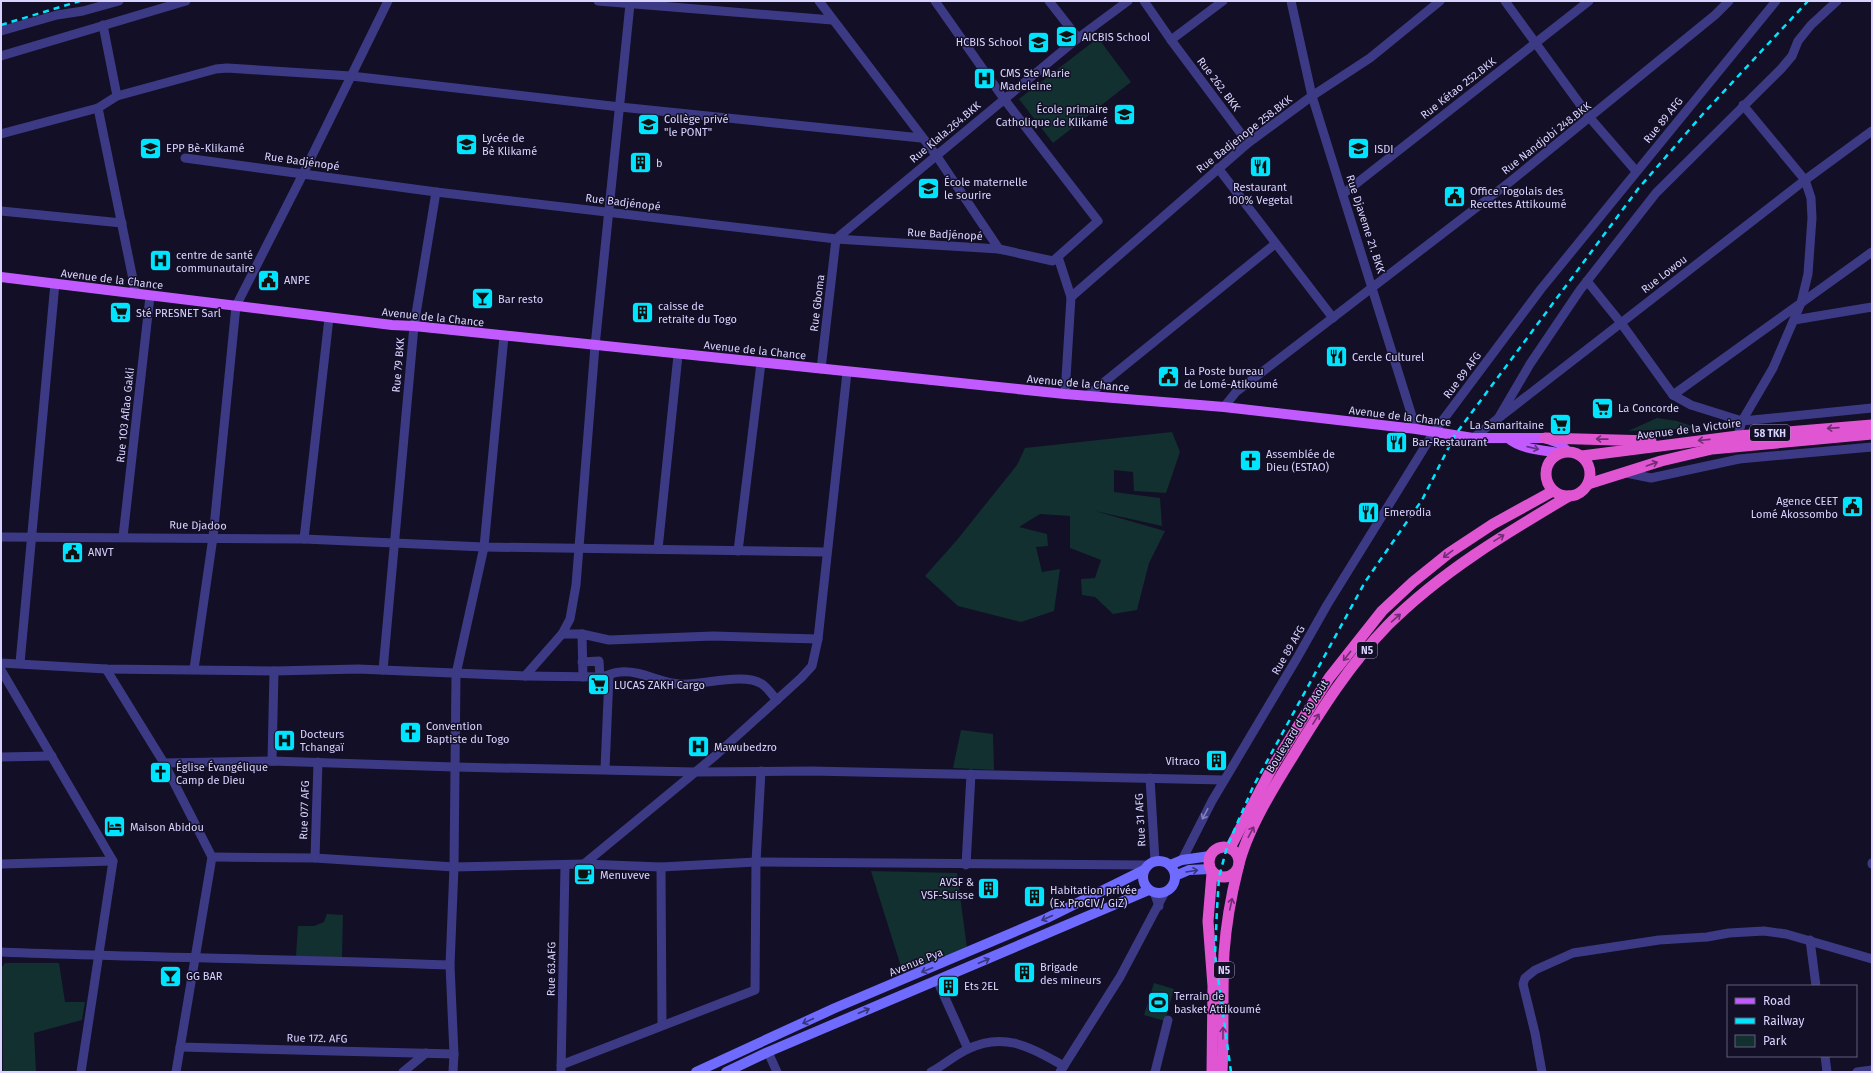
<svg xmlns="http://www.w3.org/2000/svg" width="1873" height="1073" font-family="'Fira Sans',sans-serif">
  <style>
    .green { fill: #12302f }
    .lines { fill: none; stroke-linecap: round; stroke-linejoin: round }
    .minor { stroke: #3d3a85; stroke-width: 9 }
    .secondary { stroke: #6f6bff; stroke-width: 10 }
    .primary { stroke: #c25bff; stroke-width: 10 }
    .trunk { stroke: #e055d1; stroke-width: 11 }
    .rail { stroke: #00e5ff; stroke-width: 2.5; stroke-dasharray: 6 5; stroke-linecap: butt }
    .oneway { stroke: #6f2e73 }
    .oneway2 { stroke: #623188 }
    .oneway3 { stroke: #837fbc }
    .oneway4 { stroke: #38347d }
    .labels { text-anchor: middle; stroke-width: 3; stroke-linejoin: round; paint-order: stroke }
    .shield { fill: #130f26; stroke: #9e99be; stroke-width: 1 }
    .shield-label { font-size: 10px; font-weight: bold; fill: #d9d4ff }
    .poi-label { font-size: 11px; fill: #d9d4ff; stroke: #130f26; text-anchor: start }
    .street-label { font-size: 11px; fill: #d9d4ff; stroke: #130f26 }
  </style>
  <rect width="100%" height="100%" fill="#130f26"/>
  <g class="green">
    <path d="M1098 38 1131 82 1053 143 1019 99Z"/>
    <path d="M1657 418 1677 421 1697 428 1628 431Z"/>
    <path d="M1172 432 1180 452 1166 493 1134 491 1133 472 1114 470V492L1160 498 1162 526 1095 511 1165 531 1149 563 1137 610 1113 614 1095 597 1082 595 1081 579 1095 578 1101 560 1070 548V516L1040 514 1019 527 1047 534 1048 546 1036 547 1042 572 1060 569 1054 611 1021 622 958 606 925 576 957 540 1017 465 1025 448Z"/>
    <path d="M961 730 993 734 994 770 953 768Z"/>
    <path d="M871 871 957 873 967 948 903 973Z"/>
    <path d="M327 914 343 915 342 959 296 956 298 926H314L324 922Z"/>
    <path d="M5 963H59L65 1002H85L82 1020 34 1033 36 1072H3L2 967Z"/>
    <path d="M1154 983 1174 989 1165 1021 1144 1015Z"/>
  </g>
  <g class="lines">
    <g class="minor">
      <path d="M598 1 832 20"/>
      <path d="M819 1 936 155 999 249"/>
      <path d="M1049 1 1078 38"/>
      <path d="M1144 1 1171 40 1248 143"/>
      <path d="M1291 1 1312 96 1416 429"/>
      <path d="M1505 1 1590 118 1636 171"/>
      <path d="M103 25 117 96"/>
      <path d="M1 31 57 15 83 11 119 1"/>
      <path d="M1171 40 1223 1"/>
      <path d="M1 56 186 1"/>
      <path d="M98 108 136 294"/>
      <path d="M1 134 98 108 117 96 216 69 227 68 351 76 620 107 921 138"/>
      <path d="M185 158 436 192 836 239 999 249 1053 261 1098 221 1004 99 935 1"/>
      <path d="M1218 168 1333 318"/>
      <path d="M1343 194 1589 1"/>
      <path d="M1 211 122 223"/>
      <path d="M1058 257 1071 297 1065 394"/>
      <path d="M1587 281 1621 323 1673 395 1691 405 1742 421 1872 408"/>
      <path d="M1071 297 1248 143 1312 96 1370 58 1440 1"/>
      <path d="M1794 320 1872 307"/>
      <path d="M821 369 836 239 1078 38 1128 1"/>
      <path d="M1673 395 1872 252"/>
      <path d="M1087 396 1275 244"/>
      <path d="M1224 407 1236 392 1511 181 1715 15 1729 1"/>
      <path d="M1499 417 1530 364 1580 290 1656 193 1781 69 1792 56 1798 41 1811 25 1837 1"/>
      <path d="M1738 436 1742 421 1773 368 1801 303 1808 274 1812 218 1811 198 1805 180 1743 105"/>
      <path d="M1473 438 1805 180 1872 131"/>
      <path d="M1626 473 1651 478 1739 459 1872 447"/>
      <path d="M1 537 304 539 484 547 826 552"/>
      <path d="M123 537 150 296"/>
      <path d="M304 539 329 318"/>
      <path d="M658 549 678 355"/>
      <path d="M738 551 761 363"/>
      <path d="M562 634H582L609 640 713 636 818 639"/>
      <path d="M582 634 583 677"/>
      <path d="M582 662 599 661 600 677"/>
      <path d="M1 663 106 669 274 671 358 669 525 676 562 634 570 619 576 585 595 346 630 4"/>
      <path d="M20 663 55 283"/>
      <path d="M106 669 164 763 212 857 176 1072"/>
      <path d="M194 669 213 537 236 306 303 174 388 1"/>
      <path d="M1 670 113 861 81 1072"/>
      <path d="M383 670 414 326 436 192"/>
      <path d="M525 676 600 677C607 676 614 672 620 672 641 670 660 683 680 684 701 686 743 672 762 684 768 688 772 695 777 700"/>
      <path d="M1 757 52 756"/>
      <path d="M272 761 274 671"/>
      <path d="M164 763 272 761 454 767 695 772 811 771 1224 780"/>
      <path d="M605 769 609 676"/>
      <path d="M1150 778 1155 861"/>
      <path d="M212 857 315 858 454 867 584 864 661 867 756 862 1148 865"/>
      <path d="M315 858 318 762"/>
      <path d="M1182 860 1212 801 1297 658 1327 605 1434 432 1541 289 1776 1"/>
      <path d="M1872 863V864"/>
      <path d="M1 864 113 861"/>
      <path d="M584 864 716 755 801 678 812 666 818 639 847 372"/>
      <path d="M966 865 971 774"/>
      <path d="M661 867 662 1025"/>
      <path d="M1154 892 1159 906"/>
      <path d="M1810 940 1816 986"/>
      <path d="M1 952C151 958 301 959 450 965"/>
      <path d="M937 980 968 1049"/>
      <path d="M180 1047 454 1054"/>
      <path d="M768 1052 777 1072"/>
      <path d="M1825 1056 1827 1072"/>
      <path d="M561 1065 755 990 756 862 761 771"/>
      <path d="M403 1072 426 1053"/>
      <path d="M453 1072 454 1054 450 965 454 867 456 674 484 547 504 336"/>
      <path d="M561 1072 565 866"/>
      <path d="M931 1072C944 1065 955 1055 968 1049 1005 1031 1031 1048 1064 1066"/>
      <path d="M1060 1072 1120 977 1165 892"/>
      <path d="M1155 1072 1168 1020"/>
      <path d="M1542 1072 1535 1033 1523 984 1525 978 1535 970 1573 953 1659 940 1707 937 1729 933 1764 931 1786 934 1872 959"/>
      <path d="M1857 1072 1872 1070"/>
    </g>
    <g class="secondary">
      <circle cx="1159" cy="877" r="16"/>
      <path d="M1170 865 1182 860 1210 856"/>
      <path d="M1175 876 1189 870 1210 869"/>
      <path d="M696 1072 835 1008 1047 918 1144 870"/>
      <path d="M726 1072 768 1052 1149 890"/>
    </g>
    <g class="primary">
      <path d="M1 277 392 325 414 326 1065 394 1224 407 1416 429 1473 438H1545L1559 443 1567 451"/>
      <path d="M1508 438C1522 450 1543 450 1560 453"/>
    </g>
    <g class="trunk">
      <path d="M1545 438 1651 441"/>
      <circle cx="1568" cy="474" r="22"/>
      <path d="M1582 456 1738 436 1872 425"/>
      <path d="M1588 484 1661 461 1712 449 1872 434"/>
      <circle cx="1224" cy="862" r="15"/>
      <path d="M1230 848 1273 766 1307 712 1329 678 1382 611 1413 582 1449 553 1493 524 1553 491"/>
      <path d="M1212 1072 1213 986 1208 921 1212 873"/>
      <path d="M1222 1072C1224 1032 1222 993 1224 953 1226 925 1231 896 1238 868 1246 832 1273 788 1293 756 1321 710 1350 664 1388 625 1441 572 1505 534 1569 496"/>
    </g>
    <g class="rail">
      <path d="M1 25 80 1"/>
      <path d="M1231 1072 1215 955 1217 909 1219 877 1227 847 1253 787 1365 582 1422 500 1455 435 1638 189 1702 115 1808 1"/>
    </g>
  </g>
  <defs><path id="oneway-shaft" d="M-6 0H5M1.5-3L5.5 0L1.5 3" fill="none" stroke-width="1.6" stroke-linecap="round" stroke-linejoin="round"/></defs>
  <g class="oneway">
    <use href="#oneway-shaft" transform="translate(1833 428) rotate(176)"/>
    <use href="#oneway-shaft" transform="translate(1602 439) rotate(-179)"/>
    <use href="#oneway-shaft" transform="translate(1704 440) rotate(174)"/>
    <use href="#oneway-shaft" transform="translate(1652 464) rotate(-19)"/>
    <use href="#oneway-shaft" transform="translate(1499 538) rotate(-32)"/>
    <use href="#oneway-shaft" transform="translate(1448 554) rotate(143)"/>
    <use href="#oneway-shaft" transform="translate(1396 618) rotate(-41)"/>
    <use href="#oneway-shaft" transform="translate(1347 656) rotate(128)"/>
    <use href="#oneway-shaft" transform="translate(1316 719) rotate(-58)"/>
    <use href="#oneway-shaft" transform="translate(1251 832) rotate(-62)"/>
    <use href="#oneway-shaft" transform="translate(1231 904) rotate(-78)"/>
    <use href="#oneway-shaft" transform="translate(1223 1033) rotate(-89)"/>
  </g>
  <use class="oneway2" href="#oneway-shaft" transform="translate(1533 448) rotate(13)"/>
  <use class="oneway3" href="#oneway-shaft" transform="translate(1205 814) rotate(118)"/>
  <g class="oneway4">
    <use href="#oneway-shaft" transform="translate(1192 871) rotate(-9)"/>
    <use href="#oneway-shaft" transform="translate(1047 918) rotate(156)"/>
    <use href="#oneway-shaft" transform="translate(984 961) rotate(-23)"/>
    <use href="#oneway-shaft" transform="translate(927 970) rotate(158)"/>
    <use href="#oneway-shaft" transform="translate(864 1011) rotate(-23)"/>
    <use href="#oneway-shaft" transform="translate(808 1021) rotate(155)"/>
  </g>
  <defs>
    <symbol id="school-square" viewBox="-11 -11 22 22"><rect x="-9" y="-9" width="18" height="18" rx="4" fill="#00e5ff" stroke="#130f26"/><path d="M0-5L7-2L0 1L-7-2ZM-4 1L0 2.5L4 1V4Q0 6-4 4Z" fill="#111"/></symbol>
    <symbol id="hospital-square" viewBox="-11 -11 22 22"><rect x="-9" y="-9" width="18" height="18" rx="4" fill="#00e5ff" stroke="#130f26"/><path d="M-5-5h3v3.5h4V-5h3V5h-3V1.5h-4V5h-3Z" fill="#111"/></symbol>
    <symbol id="university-square" viewBox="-11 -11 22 22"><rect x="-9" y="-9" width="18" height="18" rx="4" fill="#00e5ff" stroke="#130f26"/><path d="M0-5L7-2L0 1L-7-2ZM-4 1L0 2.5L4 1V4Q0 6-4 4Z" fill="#111"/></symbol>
    <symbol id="building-square" viewBox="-11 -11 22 22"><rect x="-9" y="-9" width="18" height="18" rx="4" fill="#00e5ff" stroke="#130f26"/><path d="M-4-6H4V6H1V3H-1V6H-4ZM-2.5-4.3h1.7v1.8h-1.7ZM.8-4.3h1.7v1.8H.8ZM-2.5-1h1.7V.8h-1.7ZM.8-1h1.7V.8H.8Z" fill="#111"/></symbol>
    <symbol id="restaurant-square" viewBox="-11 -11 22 22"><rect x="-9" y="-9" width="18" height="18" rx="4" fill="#00e5ff" stroke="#130f26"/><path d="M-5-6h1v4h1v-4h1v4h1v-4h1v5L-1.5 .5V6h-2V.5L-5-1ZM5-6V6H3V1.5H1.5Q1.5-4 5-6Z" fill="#111"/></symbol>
    <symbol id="civic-square" viewBox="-11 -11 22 22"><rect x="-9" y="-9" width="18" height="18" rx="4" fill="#00e5ff" stroke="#130f26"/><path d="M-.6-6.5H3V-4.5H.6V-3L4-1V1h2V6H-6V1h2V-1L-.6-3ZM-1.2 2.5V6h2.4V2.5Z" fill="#111"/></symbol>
    <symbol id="bar-square" viewBox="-11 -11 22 22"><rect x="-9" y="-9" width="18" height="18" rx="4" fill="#00e5ff" stroke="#130f26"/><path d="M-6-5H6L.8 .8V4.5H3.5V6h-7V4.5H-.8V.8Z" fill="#111"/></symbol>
    <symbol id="supermarket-square" viewBox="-11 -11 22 22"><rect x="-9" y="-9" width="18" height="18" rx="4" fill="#00e5ff" stroke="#130f26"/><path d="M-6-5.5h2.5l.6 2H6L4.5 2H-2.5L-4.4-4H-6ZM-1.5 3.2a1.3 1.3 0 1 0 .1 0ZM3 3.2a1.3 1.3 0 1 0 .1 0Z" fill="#111"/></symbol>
    <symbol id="church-square" viewBox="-11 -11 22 22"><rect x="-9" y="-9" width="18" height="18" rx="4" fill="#00e5ff" stroke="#130f26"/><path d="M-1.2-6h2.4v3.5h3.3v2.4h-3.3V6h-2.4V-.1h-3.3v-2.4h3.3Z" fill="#111"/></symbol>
    <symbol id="hotel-square" viewBox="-11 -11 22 22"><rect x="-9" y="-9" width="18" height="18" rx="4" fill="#00e5ff" stroke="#130f26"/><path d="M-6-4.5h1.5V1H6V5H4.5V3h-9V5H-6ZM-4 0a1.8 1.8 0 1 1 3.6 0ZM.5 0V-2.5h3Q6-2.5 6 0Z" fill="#111"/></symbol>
    <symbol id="cafe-square" viewBox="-11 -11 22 22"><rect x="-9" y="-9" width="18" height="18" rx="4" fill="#00e5ff" stroke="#130f26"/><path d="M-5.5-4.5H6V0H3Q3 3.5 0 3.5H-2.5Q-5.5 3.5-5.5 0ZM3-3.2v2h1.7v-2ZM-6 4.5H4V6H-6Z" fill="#111"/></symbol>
    <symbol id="stadium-square" viewBox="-11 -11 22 22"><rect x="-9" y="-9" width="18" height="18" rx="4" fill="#00e5ff" stroke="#130f26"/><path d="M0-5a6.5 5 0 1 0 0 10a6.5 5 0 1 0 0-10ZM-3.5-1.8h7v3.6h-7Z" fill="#111"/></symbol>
  </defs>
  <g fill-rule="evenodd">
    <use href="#school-square" x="1054" y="24" width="25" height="25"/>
    <use href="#school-square" x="1026" y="30" width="25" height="25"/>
    <use href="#hospital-square" x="972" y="66" width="25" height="25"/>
    <use href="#school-square" x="1112" y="102" width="25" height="25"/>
    <use href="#school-square" x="636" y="112" width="25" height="25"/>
    <use href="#school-square" x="454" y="132" width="25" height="25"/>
    <use href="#school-square" x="138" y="136" width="25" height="25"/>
    <use href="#university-square" x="1346" y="136" width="25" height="25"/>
    <use href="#building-square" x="628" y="150" width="25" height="25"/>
    <use href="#restaurant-square" x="1248" y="154" width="25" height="25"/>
    <use href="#school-square" x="916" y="176" width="25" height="25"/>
    <use href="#civic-square" x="1442" y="184" width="25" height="25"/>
    <use href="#hospital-square" x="148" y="248" width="25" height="25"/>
    <use href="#civic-square" x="256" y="268" width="25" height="25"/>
    <use href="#bar-square" x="470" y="286" width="25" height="25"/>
    <use href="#building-square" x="630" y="300" width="25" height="25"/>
    <use href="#supermarket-square" x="108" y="300" width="25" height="25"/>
    <use href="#restaurant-square" x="1324" y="344" width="25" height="25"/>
    <use href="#civic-square" x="1156" y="364" width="25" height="25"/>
    <use href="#supermarket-square" x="1590" y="396" width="25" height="25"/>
    <use href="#supermarket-square" x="1548" y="412" width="25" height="25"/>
    <use href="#restaurant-square" x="1384" y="430" width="25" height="25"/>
    <use href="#church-square" x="1238" y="448" width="25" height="25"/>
    <use href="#civic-square" x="1840" y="494" width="25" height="25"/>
    <use href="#restaurant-square" x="1356" y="500" width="25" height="25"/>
    <use href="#civic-square" x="60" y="540" width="25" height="25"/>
    <use href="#supermarket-square" x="586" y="672" width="25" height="25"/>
    <use href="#church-square" x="398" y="720" width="25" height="25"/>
    <use href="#hospital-square" x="272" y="728" width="25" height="25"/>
    <use href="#hospital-square" x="686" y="734" width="25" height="25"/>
    <use href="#building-square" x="1204" y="748" width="25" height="25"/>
    <use href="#church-square" x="148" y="760" width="25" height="25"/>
    <use href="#hotel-square" x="102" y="814" width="25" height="25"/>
    <use href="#cafe-square" x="572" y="862" width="25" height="25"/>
    <use href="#building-square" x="976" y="876" width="25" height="25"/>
    <use href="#building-square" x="1022" y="884" width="25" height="25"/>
    <use href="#building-square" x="1012" y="960" width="25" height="25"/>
    <use href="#bar-square" x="158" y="964" width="25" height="25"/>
    <use href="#building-square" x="936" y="974" width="25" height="25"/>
    <use href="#stadium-square" x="1146" y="990" width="25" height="25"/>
  </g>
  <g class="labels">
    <g class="shield">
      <rect x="1750" y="425" width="40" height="16" rx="3"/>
      <rect x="1357" y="642" width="20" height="16" rx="3"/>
      <rect x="1214" y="962" width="20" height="16" rx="3"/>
    </g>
    <g class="shield-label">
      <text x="1770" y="437">58 TKH</text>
      <text x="1367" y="654">N5</text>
      <text x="1224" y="974">N5</text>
    </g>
    <g class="poi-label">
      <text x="1082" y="41">AICBIS School</text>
      <text x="1022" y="46" text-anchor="end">HCBIS School</text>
      <text x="1000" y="77">CMS Ste Marie<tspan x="1000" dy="13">Madeleine</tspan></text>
      <text x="1108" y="113" text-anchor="end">École primaire<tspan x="1108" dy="13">Catholique de Klikamé</tspan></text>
      <text x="664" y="123">Collège privé<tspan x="664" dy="13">"le PONT"</tspan></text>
      <text x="482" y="142">Lycée de<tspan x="482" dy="13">Bè Klikamé</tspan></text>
      <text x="166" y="152">EPP Bè-Klikamé</text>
      <text x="1374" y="153">ISDI</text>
      <text x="656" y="167">b</text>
      <text x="944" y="186">École maternelle<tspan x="944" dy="13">le sourire</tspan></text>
      <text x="1260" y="191" text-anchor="middle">Restaurant<tspan x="1260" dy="13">100% Vegetal</tspan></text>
      <text x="1470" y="195">Office Togolais des<tspan x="1470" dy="13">Recettes Attikoumé</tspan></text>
      <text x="176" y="259">centre de santé<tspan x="176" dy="13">communautaire</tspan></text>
      <text x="284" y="284">ANPE</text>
      <text x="498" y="303">Bar resto</text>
      <text x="658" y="310">caisse de<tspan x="658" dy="13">retraite du Togo</tspan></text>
      <text x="136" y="317">Sté PRESNET Sarl</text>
      <text x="1352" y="361">Cercle Culturel</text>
      <text x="1184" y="375">La Poste bureau<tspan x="1184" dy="13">de Lomé-Atikoumé</tspan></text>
      <text x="1618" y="412">La Concorde</text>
      <text x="1544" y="429" text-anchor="end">La Samaritaine</text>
      <text x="1412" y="446">Bar-Restaurant</text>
      <text x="1266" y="458">Assemblée de<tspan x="1266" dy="13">Dieu (ESTAO)</tspan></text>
      <text x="1838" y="505" text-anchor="end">Agence CEET<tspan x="1838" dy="13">Lomé Akossombo</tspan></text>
      <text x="1384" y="516">Emerodia</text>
      <text x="88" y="556">ANVT</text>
      <text x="614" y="689">LUCAS ZAKH Cargo</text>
      <text x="426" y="730">Convention<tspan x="426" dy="13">Baptiste du Togo</tspan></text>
      <text x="300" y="738">Docteurs<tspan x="300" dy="13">Tchangaï</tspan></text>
      <text x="714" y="751">Mawubedzro</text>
      <text x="1200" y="765" text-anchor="end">Vitraco</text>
      <text x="176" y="771">Église Évangélique<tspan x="176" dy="13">Camp de Dieu</tspan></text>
      <text x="130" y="831">Maison Abidou</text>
      <text x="600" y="879">Menuveve</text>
      <text x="974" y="886" text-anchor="end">AVSF &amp;<tspan x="974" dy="13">VSF-Suisse</tspan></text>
      <text x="1050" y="894">Habitation privée<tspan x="1050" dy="13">(Ex ProCIV/ GiZ)</tspan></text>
      <text x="1040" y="971">Brigade<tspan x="1040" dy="13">des mineurs</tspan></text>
      <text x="186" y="980">GG BAR</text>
      <text x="964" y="990">Ets 2EL</text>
      <text x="1174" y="1000">Terrain de<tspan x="1174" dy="13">basket Attikoumé</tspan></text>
    </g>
    <g class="street-label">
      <text transform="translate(1219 84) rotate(53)" y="4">Rue 262. BKK</text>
      <text transform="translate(1458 88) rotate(-38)" y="4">Rue Kétao 252.BKK</text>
      <text transform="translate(1663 120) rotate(-51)" y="4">Rue 89 AFG</text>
      <text transform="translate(945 132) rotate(-40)" y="4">Rue Klala.264.BKK</text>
      <text transform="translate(1244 134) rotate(-38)" y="4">Rue Badjenope 258.BKK</text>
      <text transform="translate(1546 138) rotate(-38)" y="4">Rue Nandjobi 248.BKK</text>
      <text transform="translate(302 161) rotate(8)" y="4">Rue Badjénopé</text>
      <text transform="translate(623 202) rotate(7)" y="4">Rue Badjénopé</text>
      <text transform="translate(1366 224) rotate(72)" y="4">Rue Djaveme 21. BKK</text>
      <text transform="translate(945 234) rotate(3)" y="4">Rue Badjénopé</text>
      <text transform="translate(1664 274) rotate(-38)" y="4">Rue Lowou</text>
      <text transform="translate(112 279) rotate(7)" y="4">Avenue de la Chance</text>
      <text transform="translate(817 303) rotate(-83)" y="4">Rue Gboma</text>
      <text transform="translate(433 317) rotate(6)" y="4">Avenue de la Chance</text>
      <text transform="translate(755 350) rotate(6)" y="4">Avenue de la Chance</text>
      <text transform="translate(398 365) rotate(-85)" y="4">Rue 79 BKK</text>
      <text transform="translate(1462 375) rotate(-53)" y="4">Rue 89 AFG</text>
      <text transform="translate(1078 383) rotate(5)" y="4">Avenue de la Chance</text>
      <text transform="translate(125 415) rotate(-84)" y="4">Rue 1O3 Aflao Gakli</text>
      <text transform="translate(1400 416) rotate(7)" y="4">Avenue de la Chance</text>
      <text transform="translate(1689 429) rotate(-7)" y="4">Avenue de la Victoire</text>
      <text transform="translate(198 525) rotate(1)" y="4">Rue Djadoo</text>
      <text transform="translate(1288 650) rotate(-60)" y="4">Rue 89 AFG</text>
      <text transform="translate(1297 726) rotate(-58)" y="4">Boulevard du 30 Août</text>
      <text transform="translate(304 810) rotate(-88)" y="4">Rue 077 AFG</text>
      <text transform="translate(1140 820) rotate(-93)" y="4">Rue 31 AFG</text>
      <text transform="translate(916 962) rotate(-22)" y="4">Avenue Pya</text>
      <text transform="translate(551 969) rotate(-89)" y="4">Rue 63.AFG</text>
      <text transform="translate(317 1038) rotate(1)" y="4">Rue 172. AFG</text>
    </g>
  </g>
  <rect width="1873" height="1073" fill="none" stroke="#d9d4ff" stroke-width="4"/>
  <rect x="1727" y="985" width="130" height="72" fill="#130f26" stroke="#625e7d"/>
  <rect x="1735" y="998" width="20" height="6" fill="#c25bff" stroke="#625e7d"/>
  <text x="1763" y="1005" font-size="12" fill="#d9d4ff">Road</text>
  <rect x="1735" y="1018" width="20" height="6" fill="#00e5ff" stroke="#625e7d"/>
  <text x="1763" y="1025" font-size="12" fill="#d9d4ff">Railway</text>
  <rect x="1735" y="1035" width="20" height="12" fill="#12302f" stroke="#625e7d"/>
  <text x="1763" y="1045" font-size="12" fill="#d9d4ff">Park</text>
</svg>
